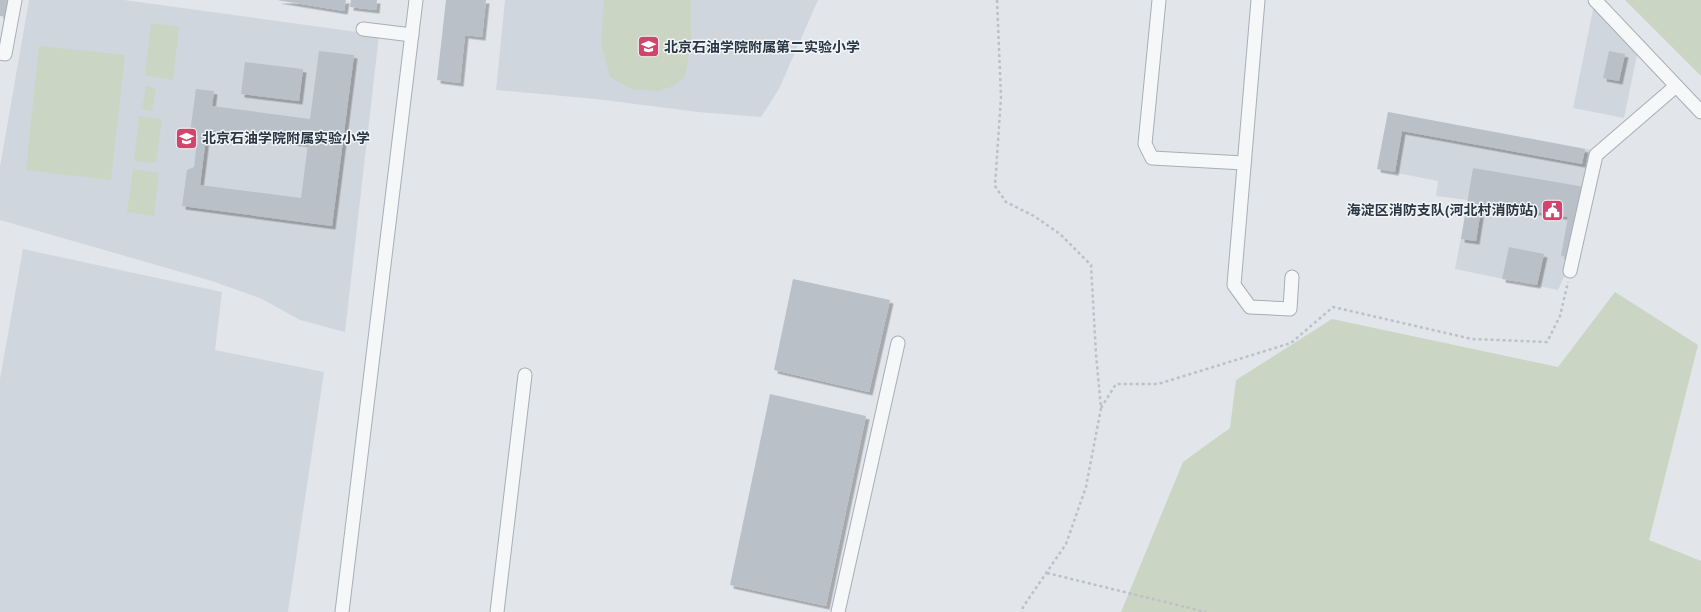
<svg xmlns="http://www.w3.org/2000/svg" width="1701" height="612" font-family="'PT Sans','Noto Sans SC',sans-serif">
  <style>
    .built { fill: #d0d6dd }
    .green { fill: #cad5c3 }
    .building { fill: #b9c0c8; fill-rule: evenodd; filter: url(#shadow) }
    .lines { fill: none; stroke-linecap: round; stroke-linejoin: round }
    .minor-casing { stroke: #a7aeb5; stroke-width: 15 }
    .path { stroke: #bcc1c6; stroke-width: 2.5; stroke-dasharray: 3 3; stroke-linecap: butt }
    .minor { stroke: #f5f7f9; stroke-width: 13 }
    .labels { text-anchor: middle; stroke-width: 3; stroke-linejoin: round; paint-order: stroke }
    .poi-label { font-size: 14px; font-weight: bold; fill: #293643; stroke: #f2f5f8; text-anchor: start }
  </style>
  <defs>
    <filter id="shadow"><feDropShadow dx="3.5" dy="3.5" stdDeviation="0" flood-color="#0004"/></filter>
  </defs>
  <rect width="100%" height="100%" fill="#e2e6eb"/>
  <g class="built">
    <path d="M29 0H124L379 35 345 332 300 320 262 299 212 281 0 220V167Z"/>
    <path d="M505 0H818L779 89 761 117 698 112 596 99 496 90Z"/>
    <path d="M1594 5 1637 55 1624 118 1573 108Z"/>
    <path d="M1388 112 1592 150 1573 258 1558 290 1455 269 1468 200 1436 196 1438 181 1377 169Z"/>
    <path d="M23 249 222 292 215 350 324 372 288 612H0V379Z"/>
  </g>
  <g class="green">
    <path d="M604 0H691V42L685 76 674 86 658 91 631 89 610 77 601 44Z"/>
    <path d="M1625 0H1701V76Z"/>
    <path d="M151 23 179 27 173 80 145 75Z"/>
    <path d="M39 46 125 55 111 180 26 170Z"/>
    <path d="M146 86 156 88 152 111 142 109Z"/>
    <path d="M139 116 162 119 156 163 134 161Z"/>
    <path d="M133 169 159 173 154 216 127 212Z"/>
    <path d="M1615 292 1698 345 1649 540 1701 561V612H1121L1183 462 1230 428 1236 380 1332 319 1558 367Z"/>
  </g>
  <g class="building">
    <path d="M0 0H9L6 17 0 16Z"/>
    <path d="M277 0H346L344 11Z"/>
    <path d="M351 0H377L376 10 350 7Z"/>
    <path d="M446 0H486L482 37 465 35 460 83 437 80Z"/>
    <path d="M319 51 354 55 332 226 182 206 187 170 194 167 198 133 190 132 196 89 214 91 212 106 310 119ZM207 130 308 144 301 198 200 185Z"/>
    <path d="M1609 51 1625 54 1619 81 1603 78Z"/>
    <path d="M245 62 303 69 299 101 241 94Z"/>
    <path d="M1388 112 1585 149 1582 164 1402 131 1395 172 1377 169Z"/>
    <path d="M1473 168 1585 187 1573 258 1561 256 1568 217 1482 203 1476 241 1461 239Z"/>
    <path d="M1509 247 1544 254 1537 285 1502 279Z"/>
    <path d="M793 279 890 300 869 392 774 370Z"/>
    <path d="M770 394 866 416 826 606 730 585Z"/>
  </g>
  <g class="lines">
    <defs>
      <g id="minor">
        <path d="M1159 0 1145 144 1152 158 1244 163"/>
        <path d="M1258 0 1234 285 1250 307 1290 309 1292 277"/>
        <path d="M1595 0 1701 112"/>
        <path d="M363 29 412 35"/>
        <path d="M0 53 5 54 15 0"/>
        <path d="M1570 271 1596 155 1676 86"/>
        <path d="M342 612 416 0"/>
        <path d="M497 612 525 375"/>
        <path d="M838 612 898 343"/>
      </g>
    </defs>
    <use href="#minor" class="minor-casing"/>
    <g class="path">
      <path d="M997 0 1001 97 995 186 1006 202 1034 216 1060 234 1091 265 1096 354 1101 408 1086 487 1066 544 1023 607 1022 612"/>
      <path d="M1101 408 1116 384H1158L1291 343 1333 307 1472 339 1547 342 1560 316 1568 282"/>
      <path d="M1047 573 1206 612"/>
    </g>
    <use href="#minor" class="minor"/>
  </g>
  <defs>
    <symbol id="school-square" viewBox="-11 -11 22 22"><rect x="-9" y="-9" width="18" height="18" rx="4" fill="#d2446b" stroke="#f2f5f8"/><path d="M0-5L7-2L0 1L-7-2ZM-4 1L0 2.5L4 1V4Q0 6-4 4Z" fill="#fff"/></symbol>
    <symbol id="civic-square" viewBox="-11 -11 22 22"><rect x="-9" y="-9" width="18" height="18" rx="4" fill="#d2446b" stroke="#f2f5f8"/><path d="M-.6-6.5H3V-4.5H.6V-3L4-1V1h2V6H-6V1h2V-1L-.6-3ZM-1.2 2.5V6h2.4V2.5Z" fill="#fff"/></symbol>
  </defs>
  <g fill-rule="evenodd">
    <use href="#school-square" x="636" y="34" width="25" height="25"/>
    <use href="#school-square" x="174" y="126" width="25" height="25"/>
    <use href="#civic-square" x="1540" y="198" width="25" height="25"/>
  </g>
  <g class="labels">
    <g class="poi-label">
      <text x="664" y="52">北京石油学院附属第二实验小学</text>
      <text x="202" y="143">北京石油学院附属实验小学</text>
      <text x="1538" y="215" text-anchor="end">海淀区消防支队(河北村消防站)</text>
    </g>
  </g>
</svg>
